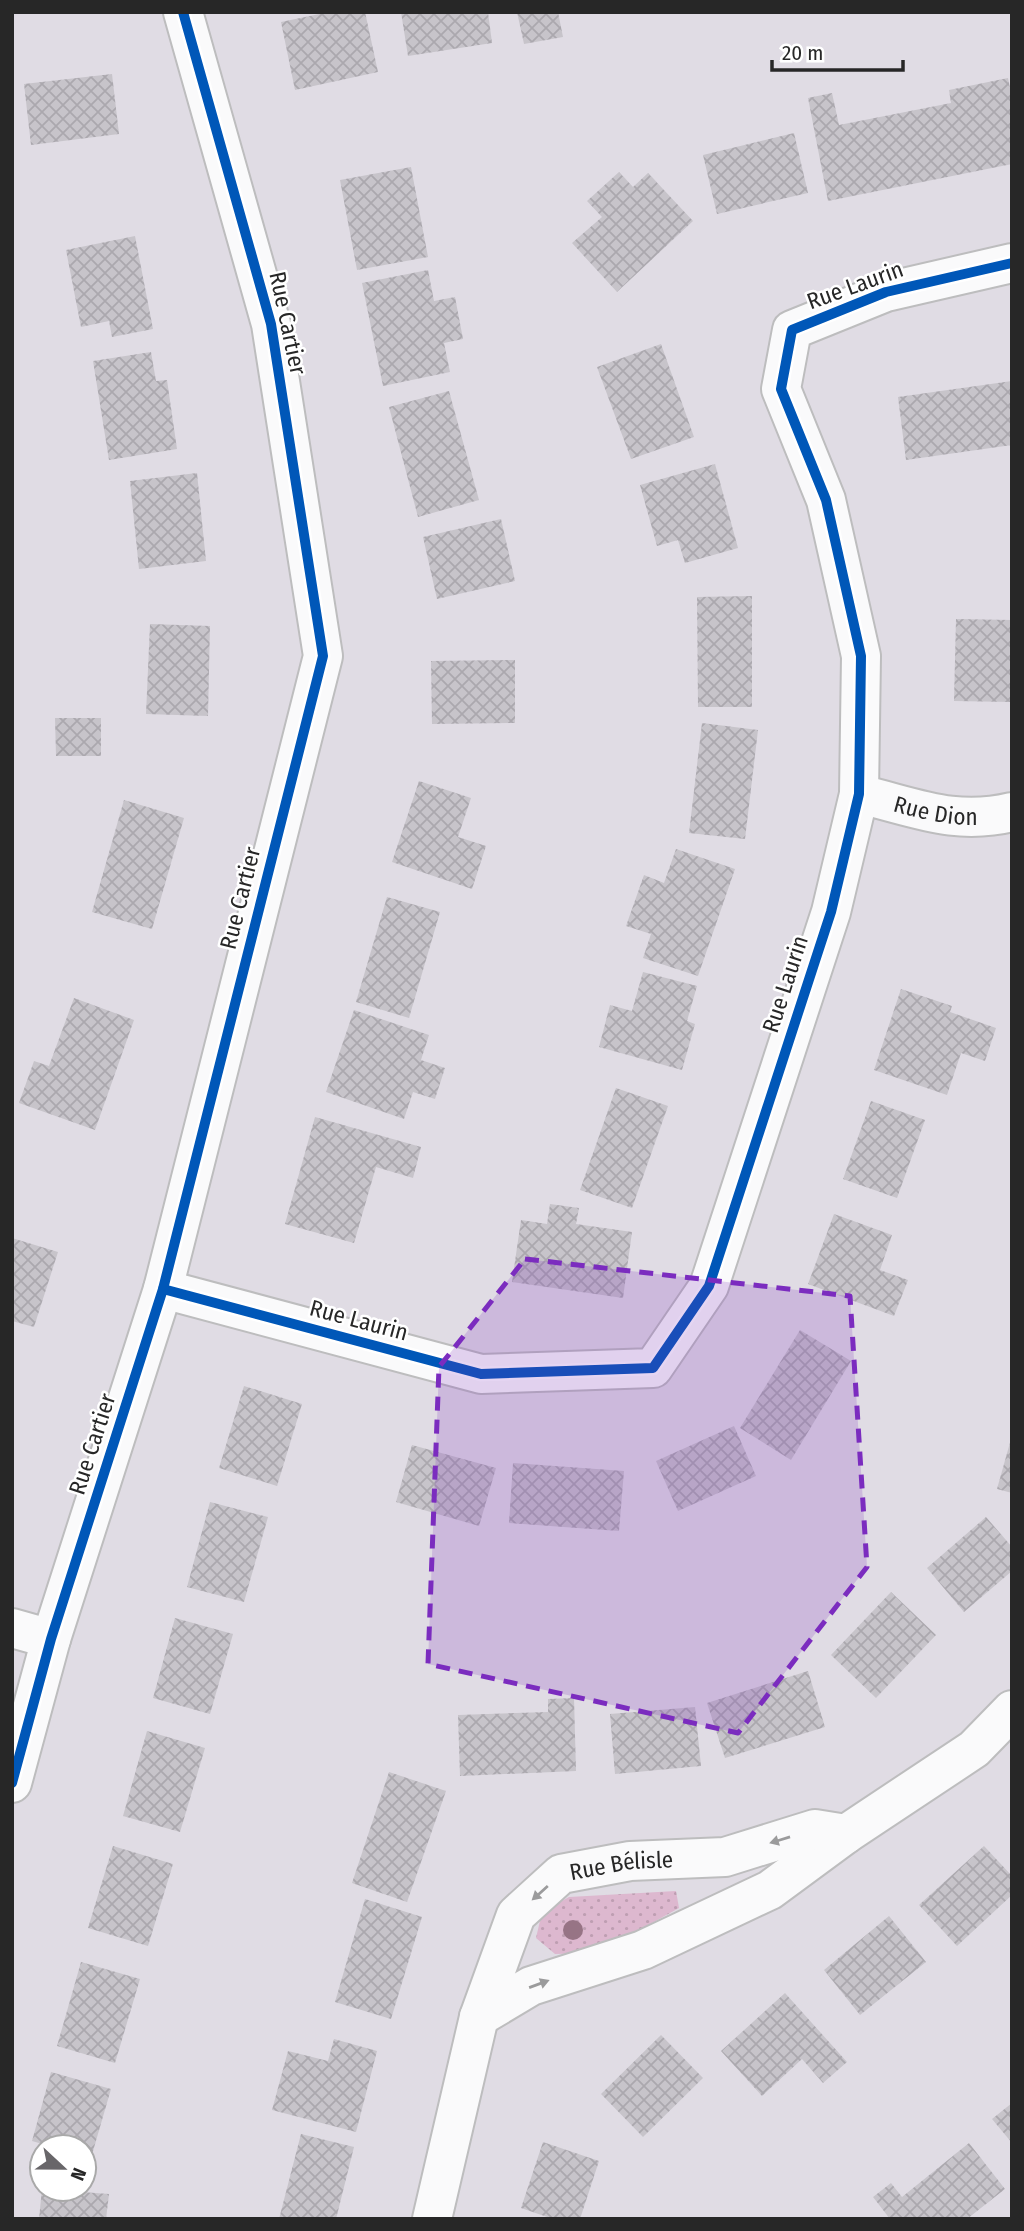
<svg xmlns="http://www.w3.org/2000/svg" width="1024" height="2231" font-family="'Fira Sans Condensed',sans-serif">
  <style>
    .grass { fill: url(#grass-dots) }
    .building { fill: url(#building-cross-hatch) }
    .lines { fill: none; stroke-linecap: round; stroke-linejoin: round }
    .minor-casing { stroke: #bdbdbe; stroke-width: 42 }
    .minor { stroke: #fafafb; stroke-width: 38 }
    .cycleway-casing { stroke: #fff; stroke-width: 15 }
    .cycleway { stroke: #0057b8; stroke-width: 10 }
    .tree { fill: #977485 }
    .oneway { fill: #9b9b9c }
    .marked { fill: #7b2cbf; fill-opacity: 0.2; stroke: #7b2cbf; stroke-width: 5; stroke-dasharray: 14 9; stroke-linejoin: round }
    .labels { text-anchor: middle; stroke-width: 5; stroke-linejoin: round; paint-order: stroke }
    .street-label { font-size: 23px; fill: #272727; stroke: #fff }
  </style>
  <defs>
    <pattern id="grass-dots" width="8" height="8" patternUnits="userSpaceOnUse" patternTransform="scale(1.75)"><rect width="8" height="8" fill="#ddb8cf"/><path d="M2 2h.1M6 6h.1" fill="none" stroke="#be9eb2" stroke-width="1.8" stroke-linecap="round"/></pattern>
    <pattern id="building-cross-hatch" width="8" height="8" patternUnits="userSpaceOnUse" patternTransform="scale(1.75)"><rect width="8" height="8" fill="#c7c4ca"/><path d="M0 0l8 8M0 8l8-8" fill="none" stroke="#aba8ae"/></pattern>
  </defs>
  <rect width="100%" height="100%" fill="#e0dce4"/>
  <path class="grass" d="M676 1891 679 1908 598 1953 555 1954 536 1938 542 1912 569 1897Z"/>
  <g class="building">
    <path d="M329 12H365L378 72 295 90 281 22Z"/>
    <path d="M401 12H488L492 43 408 56Z"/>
    <path d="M517 12H558L563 37 524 44Z"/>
    <path d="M112 74 119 134 31 145 24 84Z"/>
    <path d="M1008 78 1012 98V164L828 201 808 98 832 93 839 125 951 103 949 90Z"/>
    <path d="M794 133 808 193 717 214 703 155Z"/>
    <path d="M411 167 428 257 357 270 340 180Z"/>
    <path d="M619 172 633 187 648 173 693 221 617 292 572 243 602 217 587 201Z"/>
    <path d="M135 236 153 329 112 337 109 321 81 327 66 250Z"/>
    <path d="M428 270 434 301 455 297 463 339 444 343 450 372 383 386 362 283Z"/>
    <path d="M661 344 694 437 631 459 597 367Z"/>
    <path d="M151 352 156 381 167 380 177 449 109 460 93 361Z"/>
    <path d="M1012 381V445L906 460 898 397Z"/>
    <path d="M449 391 479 500 418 517 389 407Z"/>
    <path d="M715 464 738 548 685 563 678 540 657 546 640 485Z"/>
    <path d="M197 473 206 561 139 569 130 481Z"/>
    <path d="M501 519 515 581 437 599 423 537Z"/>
    <path d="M752 596V707H698L697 597Z"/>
    <path d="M956 619 1012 620V702L954 701Z"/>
    <path d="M150 624 210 626 208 716 146 714Z"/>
    <path d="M515 660V723L432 724 431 661Z"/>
    <path d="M55 718H101V756H56Z"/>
    <path d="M702 723 758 730 745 839 689 833Z"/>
    <path d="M419 781 471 798 458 837 486 846 472 889 392 862Z"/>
    <path d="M124 800 184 818 152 929 92 912Z"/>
    <path d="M676 849 735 869 698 976 643 958 651 934 626 926 644 875 664 883Z"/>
    <path d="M387 897 440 912 409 1018 356 1002Z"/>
    <path d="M643 972 697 986 687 1021 695 1024 682 1070 599 1047 610 1005 632 1011Z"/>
    <path d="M901 989 952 1006 950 1012 996 1028 985 1061 961 1053 947 1095 874 1070Z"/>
    <path d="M74 998 134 1020 95 1130 19 1103 34 1061 49 1066Z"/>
    <path d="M354 1010 429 1035 421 1060 445 1068 435 1099 413 1092 404 1119 326 1092Z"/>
    <path d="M616 1088 668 1106 632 1208 580 1190Z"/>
    <path d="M871 1101 925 1120 897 1198 843 1179Z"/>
    <path d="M315 1117 421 1147 413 1178 376 1167 354 1243 285 1224Z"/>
    <path d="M550 1204 579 1208 576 1224 632 1232 623 1298 512 1282 521 1220 547 1224Z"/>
    <path d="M834 1214 892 1235 880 1270 908 1280 894 1316 808 1284Z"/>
    <path d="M12 1238 58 1252 34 1327 12 1321Z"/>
    <path d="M800 1330 851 1361 791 1460 740 1428Z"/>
    <path d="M244 1386 302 1404 277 1486 219 1468Z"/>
    <path d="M734 1426 756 1476 678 1511 656 1461Z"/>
    <path d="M1011 1439H1012V1493L997 1489Z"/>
    <path d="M412 1445 496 1468 479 1526 396 1502Z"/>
    <path d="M513 1463 624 1471 619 1531 509 1523Z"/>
    <path d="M210 1502 268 1517 244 1602 187 1587Z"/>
    <path d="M986 1517 1012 1547V1571L964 1612 927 1568Z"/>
    <path d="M891 1592 936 1635 876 1698 831 1655Z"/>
    <path d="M175 1618 233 1634 210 1714 153 1698Z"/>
    <path d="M808 1671 825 1727 725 1758 707 1703Z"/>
    <path d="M574 1698 576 1771 460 1776 458 1715 548 1712V1699Z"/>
    <path d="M695 1707 701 1766 615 1774 610 1714Z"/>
    <path d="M147 1731 205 1748 180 1832 123 1816Z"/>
    <path d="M389 1772 446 1791 407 1902 352 1883Z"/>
    <path d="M113 1846 173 1864 148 1946 88 1928Z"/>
    <path d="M984 1846 1012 1876V1895L957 1946 919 1905Z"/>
    <path d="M365 1899 422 1917 391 2019 335 2002Z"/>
    <path d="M889 1916 926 1962 860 2015 824 1970Z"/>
    <path d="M81 1962 140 1979 115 2063 57 2046Z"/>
    <path d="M785 1993 847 2062 823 2083 802 2059 762 2096 721 2051Z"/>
    <path d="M661 2035 703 2078 643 2137 601 2094Z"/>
    <path d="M334 2039 377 2051 356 2132 272 2110 288 2051 328 2061Z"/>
    <path d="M51 2072 111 2089 91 2158 84 2156V2147H53L32 2141Z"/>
    <path d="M1012 2103V2143L992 2119Z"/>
    <path d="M301 2134 354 2147 336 2219H279Z"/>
    <path d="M543 2142 599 2161 580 2219H553L521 2208Z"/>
    <path d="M969 2143 1005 2189 967 2219H890L873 2197 891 2183 902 2197Z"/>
    <path d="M42 2189 109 2194 106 2219H39Z"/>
  </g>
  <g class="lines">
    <defs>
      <g id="minor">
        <path id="s1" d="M859 794C915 807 954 826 1012 812"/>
        <path d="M163 1289 481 1374 653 1368 709 1286 831 912 859 794 861 656 826 500 781 389 792 330 886 292 1012 263"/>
        <path d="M12 1628 51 1639"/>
        <path d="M12 1783 51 1639 163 1289 323 656 271 324 183 12"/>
        <path d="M479 2017 531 1986 643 1950 770 1890 846 1834 974 1749 1012 1710"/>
        <path id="s2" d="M432 2219 479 2017 516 1915 561 1874 630 1861 725 1857 815 1829 846 1834"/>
      </g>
    </defs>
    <use href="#minor" class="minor-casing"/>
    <use href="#minor" class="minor"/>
    <defs>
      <g id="cycleway">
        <path d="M163 1289 481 1374 653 1368 709 1286 831 912 859 794 861 656 826 500 781 389 792 330 886 292 1012 263"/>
        <path d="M12 1783 51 1639 163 1289 323 656 271 324 183 12"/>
      </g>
    </defs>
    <use href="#cycleway" class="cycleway-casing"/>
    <use href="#cycleway" class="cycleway"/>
  </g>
  <circle class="tree" cx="573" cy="1930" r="10"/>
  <defs><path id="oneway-solid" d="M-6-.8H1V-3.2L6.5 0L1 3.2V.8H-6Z" transform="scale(1.75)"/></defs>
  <g class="oneway">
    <use href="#oneway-solid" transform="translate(780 1840) rotate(163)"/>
    <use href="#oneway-solid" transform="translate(540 1893) rotate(138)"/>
    <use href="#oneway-solid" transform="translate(539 1984) rotate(-20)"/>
  </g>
  <path class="marked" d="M525 1259 850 1296 867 1567 738 1733 428 1664 439 1367Z"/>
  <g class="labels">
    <g class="street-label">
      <text transform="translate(855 285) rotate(-20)" y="8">Rue Laurin</text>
      <text transform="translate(288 323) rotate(78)" y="8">Rue Cartier</text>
      <text dy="8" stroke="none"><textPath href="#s1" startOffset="79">Rue Dion</textPath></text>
      <text transform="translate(240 898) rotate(-76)" y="8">Rue Cartier</text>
      <text transform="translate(785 984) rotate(-72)" y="8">Rue Laurin</text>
      <text transform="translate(359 1320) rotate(15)" y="8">Rue Laurin</text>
      <text transform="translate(92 1444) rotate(-72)" y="8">Rue Cartier</text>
      <text dy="8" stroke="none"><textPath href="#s2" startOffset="438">Rue Bélisle</textPath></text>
    </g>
  </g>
  <rect width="1024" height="2231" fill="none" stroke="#272727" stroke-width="28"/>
  <g transform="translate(63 2168) rotate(112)"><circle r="33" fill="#ffffff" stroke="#a9a9a9" stroke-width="2"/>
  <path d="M0-5L12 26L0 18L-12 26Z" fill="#686669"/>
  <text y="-10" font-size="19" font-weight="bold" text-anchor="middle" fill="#272727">N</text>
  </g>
  <path d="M772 60v10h131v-10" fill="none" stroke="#272727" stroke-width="3.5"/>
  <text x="782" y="60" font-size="21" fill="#272727" stroke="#ffffff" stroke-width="5" paint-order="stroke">20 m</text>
</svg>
